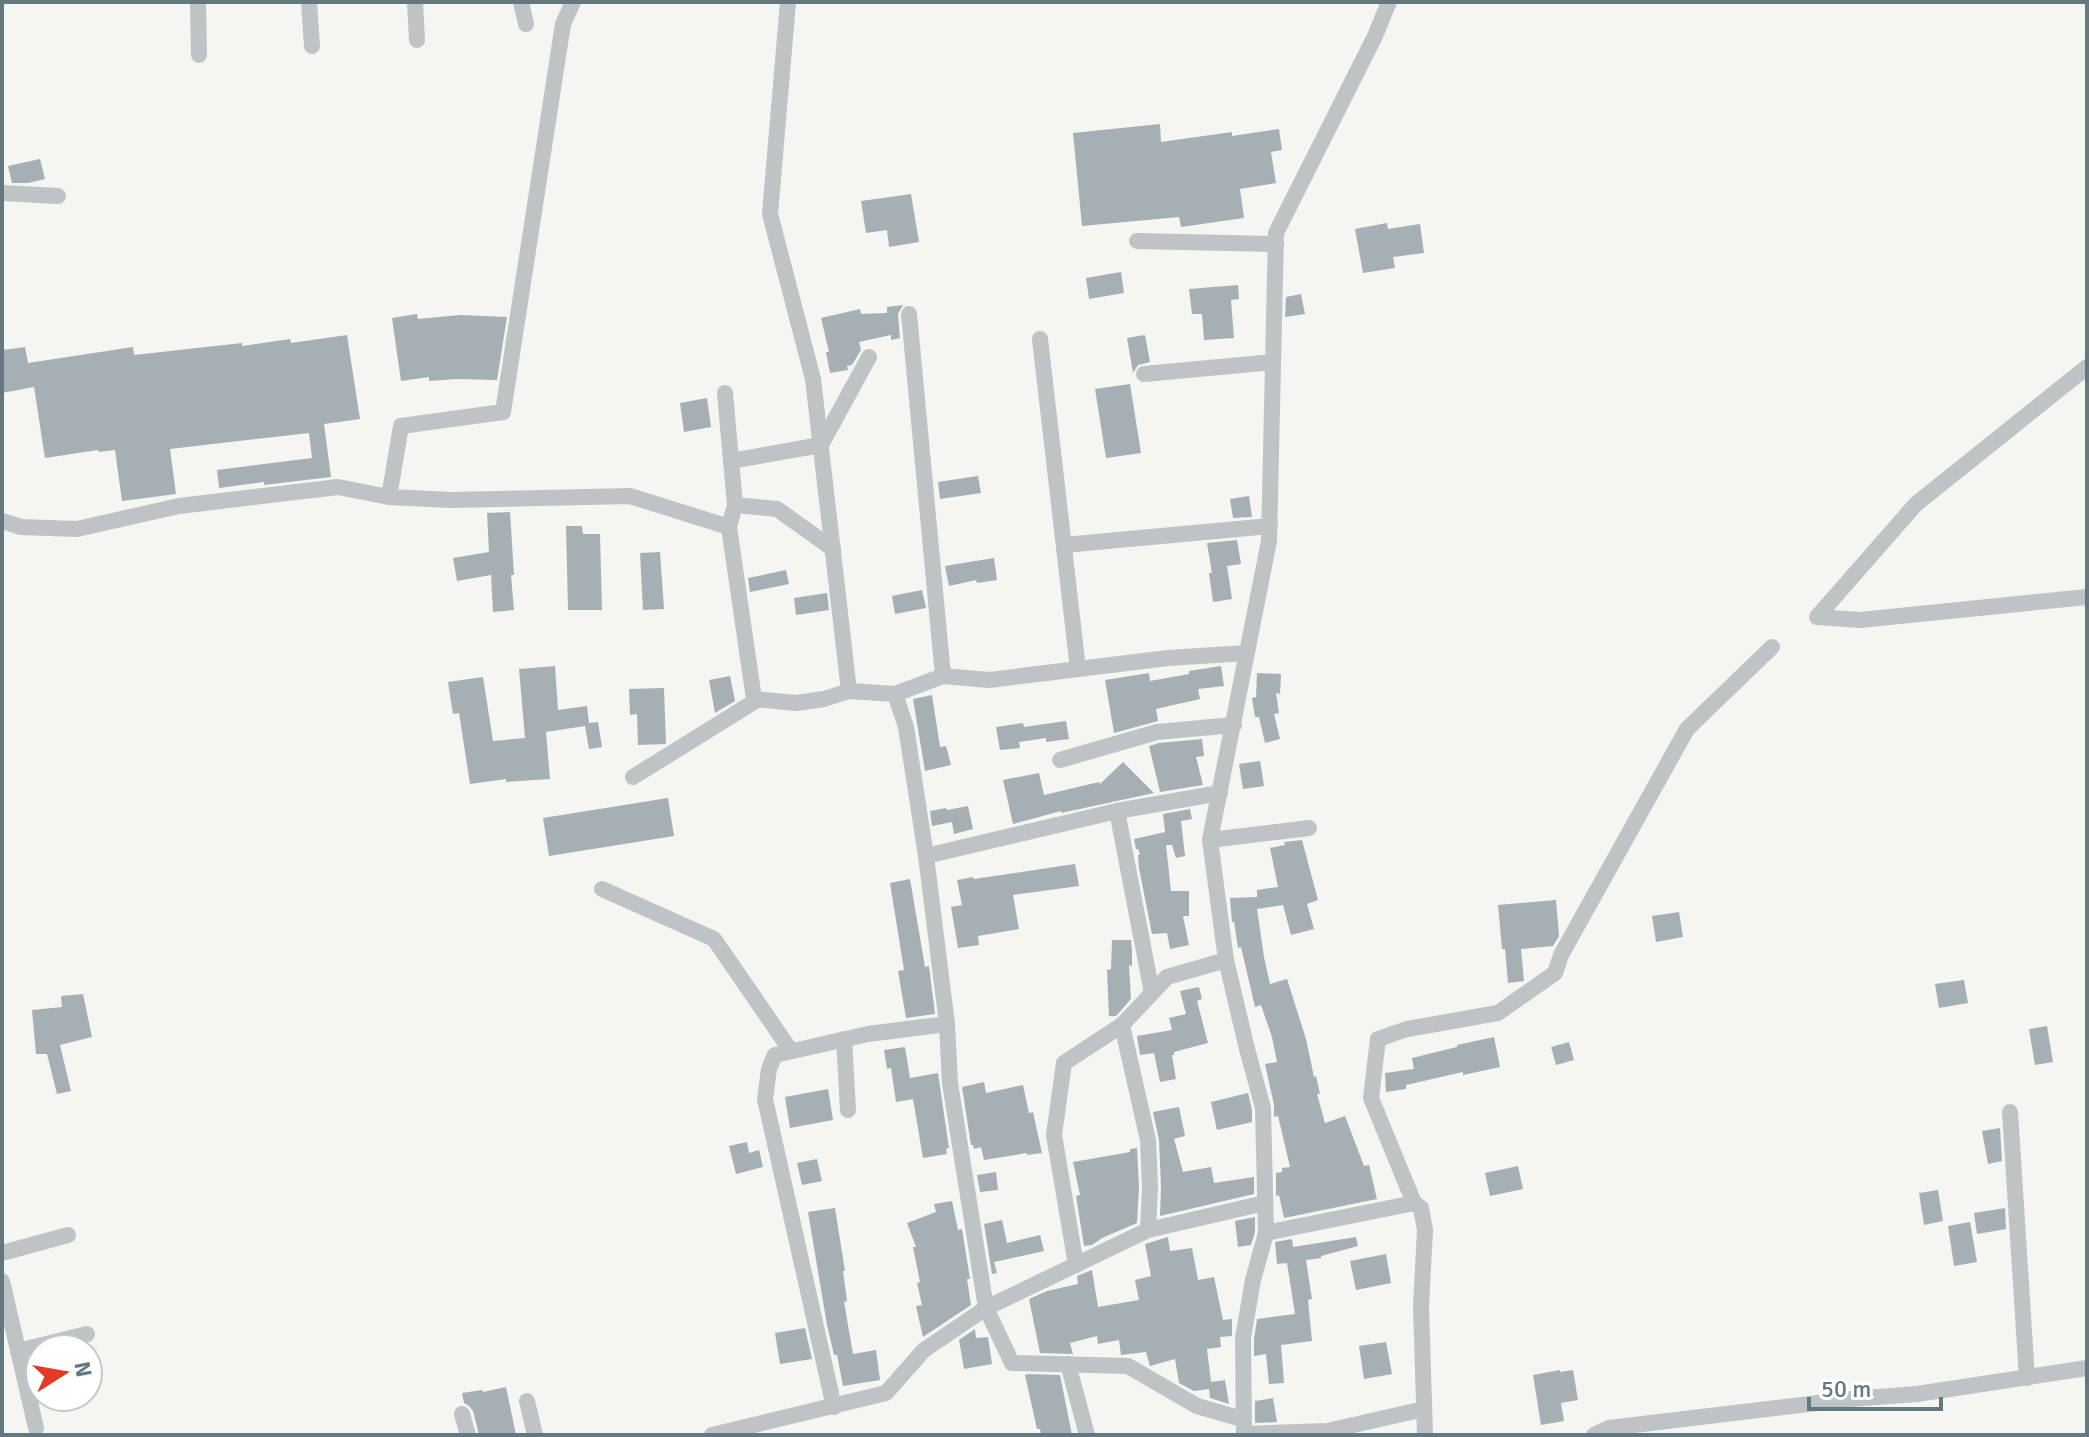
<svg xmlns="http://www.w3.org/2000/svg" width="2089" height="1437" font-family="Signika,sans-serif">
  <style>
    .building { fill: #a6b0b4 }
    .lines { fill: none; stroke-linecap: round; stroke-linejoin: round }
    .minor { stroke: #bec3c5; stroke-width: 16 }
  </style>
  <rect width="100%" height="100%" fill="#f5f5f1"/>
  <g class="building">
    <path d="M1160 124 1161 142 1232 132V136L1279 129 1282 150 1271 152 1276 183 1240 189 1244 218 1181 227 1179 217 1082 226 1073 133Z"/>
    <path d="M40 159 45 179 28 183H12L8 166Z"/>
    <path d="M911 194 919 242 889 247 887 230 866 233 861 201Z"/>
    <path d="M1387 223 1388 229 1420 224 1424 253 1393 257 1395 268 1363 273 1355 229Z"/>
    <path d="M1121 272 1124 293 1089 299 1086 278Z"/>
    <path d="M1238 285 1239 299 1231 300 1234 338 1204 340 1202 314H1192L1189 289Z"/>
    <path d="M1301 294 1305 314 1285 317 1286 297Z"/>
    <path d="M903 305 898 314 900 338 891 340V335L859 342 861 350 852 365 847 366 848 370 830 373 826 352H829L821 318 860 309 861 314 887 313V307Z"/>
    <path d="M417 314 418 319 460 315 507 317 497 380 457 379 429 381V377L401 381 392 318Z"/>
    <path d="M347 335 360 419 324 424 331 477 264 485V482L219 488 217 470 312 458 309 433 170 449 176 494 122 501 115 450 99 452 98 450 45 458 34 387 2 393V350L25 347 28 363 133 347 134 355 242 343V346L290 339 291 343Z"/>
    <path d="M1145 335 1150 362 1138 365 1133 373 1127 338Z"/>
    <path d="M1130 384 1141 453 1106 458 1095 389Z"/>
    <path d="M707 398 711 427 684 432 680 403Z"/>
    <path d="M978 476 981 493 940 499 938 482Z"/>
    <path d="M1249 496 1252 517 1233 518 1230 499Z"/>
    <path d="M510 512 514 575H511L514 610 493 612 491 575 457 581 453 558 489 552 487 513Z"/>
    <path d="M566 526H582L583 534H600L602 610H568Z"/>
    <path d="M1237 540 1241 564 1227 566 1232 599 1213 602 1209 573H1212L1207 543Z"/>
    <path d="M660 552 664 609 643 610 640 553Z"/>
    <path d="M994 558 997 580 977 583 976 580 949 586 945 566Z"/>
    <path d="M786 570 789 584 750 592 748 578Z"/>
    <path d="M922 590 926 608 895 614 892 596Z"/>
    <path d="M827 593 829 610 796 615 794 598Z"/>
    <path d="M555 666 558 710 587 706 589 723 598 722 602 747 589 749 585 726 546 732 550 779 506 782V779L470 784 459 713 453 714 448 682 483 677 493 741 525 738 519 669Z"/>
    <path d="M1221 666 1224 686 1198 689 1200 699 1156 709 1158 721 1114 733 1105 680 1149 673 1150 681 1189 674V671Z"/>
    <path d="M1257 673 1281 674 1280 694 1276 693 1279 713 1274 714 1280 739 1265 743 1259 717H1255L1252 698 1256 697Z"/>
    <path d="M730 676 735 701 715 713 709 680Z"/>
    <path d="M664 688 666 744 638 745 637 714 630 715 629 689Z"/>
    <path d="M932 695 940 747 946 746 951 765 925 771 913 699Z"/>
    <path d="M1066 721 1069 739 1046 742V738L1019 742 1020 748 1000 750 996 727 1023 723 1024 727Z"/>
    <path d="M1202 739 1204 756 1196 757 1203 785 1160 792 1149 746 1159 743Z"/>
    <path d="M1260 761 1264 786 1243 789 1239 764Z"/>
    <path d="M1123 762 1154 793 1061 813V811L1013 824 1003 780 1039 773 1044 795 1099 782 1100 784Z"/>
    <path d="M668 798 674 836 549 856 543 818Z"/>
    <path d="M968 806 973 829 954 834 952 822 932 826 930 811 946 808 947 810Z"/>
    <path d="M1190 809 1192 819 1181 821 1185 856 1176 858 1172 845H1166L1171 891H1189V916H1183L1189 945 1170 949 1167 933 1152 934 1139 868 1138 855 1140 854 1138 849H1136L1134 839 1165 832 1163 814Z"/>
    <path d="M1302 840 1318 900 1307 904 1314 929 1291 935 1283 905 1257 909 1264 957 1270 984 1287 979 1306 1039 1314 1077 1316 1076 1320 1094H1317L1325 1123 1345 1116 1364 1166 1369 1165 1377 1199 1284 1218 1279 1195 1276 1196V1173L1282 1172V1168L1290 1167 1278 1116 1274 1117V1105L1265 1064 1277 1062 1272 1037 1261 1005 1255 1007 1241 947 1238 948 1234 922H1232L1230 898 1257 897V890L1278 887 1270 848 1285 845 1284 842Z"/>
    <path d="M1075 864 1079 886 1013 895 1019 929 978 936 979 945 958 948 951 907 962 905 957 880 973 877 974 879Z"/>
    <path d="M910 879 925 967 929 966 935 1014 906 1018 898 971 904 970 890 883Z"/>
    <path d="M1556 900 1559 936 1553 946 1521 949 1524 981 1508 983 1505 949H1502L1498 905Z"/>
    <path d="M1679 912 1683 937 1656 942 1652 916Z"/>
    <path d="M1112 940H1131L1132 950V966L1129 965 1131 999 1116 1016H1109L1107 970 1111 969Z"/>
    <path d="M1964 980 1968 1003 1939 1008 1935 984Z"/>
    <path d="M1199 987 1202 999 1197 1001 1208 1043 1174 1052V1055H1172L1176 1079 1160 1082 1154 1053 1140 1055 1137 1036 1172 1030 1169 1018 1186 1014 1180 991Z"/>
    <path d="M83 994 92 1037 60 1045 71 1091 57 1094 47 1054H36L32 1010 62 1007 61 996Z"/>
    <path d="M2047 1026 2053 1062 2035 1065 2029 1029Z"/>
    <path d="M1494 1037 1500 1067 1463 1075V1072L1406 1085V1089L1386 1092 1385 1073 1414 1069 1412 1058 1457 1047V1045Z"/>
    <path d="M1569 1042 1574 1060 1556 1065 1551 1047Z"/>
    <path d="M905 1047 910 1078 938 1073 949 1148 946 1149 947 1154 923 1158 913 1099 896 1102 891 1068 887 1069 884 1050Z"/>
    <path d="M984 1082 986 1093 1023 1085 1029 1113 1033 1112 1042 1153 1027 1155V1153L984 1160 981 1147 974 1149 973 1145H971L962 1087Z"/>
    <path d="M828 1089 833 1120 790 1128 785 1097Z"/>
    <path d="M1248 1093 1252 1110V1122L1217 1130 1211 1102Z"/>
    <path d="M1179 1107 1185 1136 1174 1139 1183 1172 1211 1167 1214 1183 1254 1177V1194L1160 1216 1161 1187 1159 1140 1153 1112Z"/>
    <path d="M2000 1128 2002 1161 1988 1164 1982 1131Z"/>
    <path d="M747 1142 749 1153 759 1150 763 1167 736 1174 729 1146Z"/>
    <path d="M1137 1148 1139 1187 1137 1223 1102 1238 1092 1245 1084 1246 1076 1196 1080 1195 1073 1162 1130 1152V1149Z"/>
    <path d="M817 1159 822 1181 802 1185 797 1163Z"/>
    <path d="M1518 1166 1523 1189 1490 1196 1485 1173Z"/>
    <path d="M996 1172 998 1190 980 1192 977 1175Z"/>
    <path d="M1938 1190 1943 1221 1924 1225 1919 1193Z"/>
    <path d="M952 1201 958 1230 962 1229 970 1279H967L971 1305 923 1337 916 1306 922 1305 917 1283 920 1282 913 1247H916L907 1223 936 1212 934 1204Z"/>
    <path d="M835 1208 845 1271H843L847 1301 844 1302 853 1354 876 1350 880 1380 843 1386 837 1355H834L827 1325 808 1212Z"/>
    <path d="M2005 1208 2006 1229 1977 1234 1974 1213Z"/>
    <path d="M1255 1217V1232L1251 1245 1238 1247 1235 1221Z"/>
    <path d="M1002 1220 1007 1243 1040 1235 1044 1251 994 1262 997 1273 992 1274 984 1224Z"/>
    <path d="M1970 1222 1977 1262 1954 1266 1948 1226Z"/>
    <path d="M1168 1237 1170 1251 1192 1248 1198 1280 1214 1277 1223 1320 1232 1319V1336L1220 1337 1221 1347 1207 1349 1211 1382 1225 1380 1229 1404 1210 1398 1209 1389 1194 1391 1179 1383 1175 1359 1150 1366 1146 1352 1121 1355 1119 1340 1098 1344 1097 1336 1070 1343 1073 1354 1040 1353 1029 1299 1047 1291 1078 1284 1077 1276 1092 1270 1098 1307 1139 1300 1135 1280 1151 1276 1145 1244Z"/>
    <path d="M1356 1237 1358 1246 1321 1256V1258L1306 1260 1312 1299 1308 1300 1312 1341 1281 1345 1284 1383 1269 1384 1266 1354 1254 1356V1339L1257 1319 1295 1314 1287 1263 1277 1264 1275 1242 1292 1239 1293 1247Z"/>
    <path d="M1386 1254 1391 1283 1356 1290 1350 1261Z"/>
    <path d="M805 1328 812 1359 780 1364 775 1333Z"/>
    <path d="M975 1329 976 1338 988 1337 992 1364 964 1369 959 1340Z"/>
    <path d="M1386 1342 1392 1374 1364 1379 1359 1346Z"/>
    <path d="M1560 1370V1372L1573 1370 1578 1400 1561 1403 1564 1421 1541 1425 1533 1375Z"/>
    <path d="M1028 1374 1060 1375 1072 1435H1041L1040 1429H1037L1025 1375Z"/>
    <path d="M506 1387 516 1435H479L473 1411 469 1406 464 1403 462 1393 482 1390 483 1392Z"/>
    <path d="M1273 1398 1277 1422 1255 1423V1401Z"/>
  </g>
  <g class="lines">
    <g class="minor">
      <path d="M198 2 199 55"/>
      <path d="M309 2 312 46"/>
      <path d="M415 2 417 40"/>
      <path d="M521 2 526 24"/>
      <path d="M788 2 770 214 813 379 849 691"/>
      <path d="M2 193 58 196"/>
      <path d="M1137 241 1276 244"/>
      <path d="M909 314 943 676"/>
      <path d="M1040 339 1078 669"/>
      <path d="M2087 367 1916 504 1817 617 1860 620 2087 597"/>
      <path d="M1144 374 1273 362"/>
      <path d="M725 393 735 505 729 527 754 699 796 703 824 699 849 691 895 694 943 676 989 680 1168 658 1247 653"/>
      <path d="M731 461 821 445 869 357"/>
      <path d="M389 497 401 426 503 412 563 24 573 2"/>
      <path d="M735 505 777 509 833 549"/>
      <path d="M2 521 21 527 77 529 179 506 338 487 389 497 451 500 630 496 729 527"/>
      <path d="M1064 545 1270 526"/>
      <path d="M895 694 906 727 926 856 947 1024 950 1083 986 1308 1148 1230 1265 1203"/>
      <path d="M1060 760 1157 732 1234 725"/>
      <path d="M633 777 757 700"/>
      <path d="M1117 811 1152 993"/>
      <path d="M1210 840 1309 828"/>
      <path d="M926 856 1117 811 1220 793"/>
      <path d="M602 889 714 939 791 1051"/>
      <path d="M1122 1025 1148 1140 1150 1187 1148 1230"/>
      <path d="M844 1039 848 1110"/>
      <path d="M2010 1112 2027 1378"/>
      <path d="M1266 1233 1414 1203"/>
      <path d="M2 1253 68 1235"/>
      <path d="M1076 1265 1054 1135 1064 1063 1122 1025 1167 977 1226 960"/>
      <path d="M2 1281 36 1428"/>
      <path d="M18 1351 87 1334"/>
      <path d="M1068 1364 1087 1435"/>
      <path d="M527 1401 535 1435"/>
      <path d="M834 1407 765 1099 769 1069 775 1055 868 1034 947 1024"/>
      <path d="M462 1414 468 1435"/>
      <path d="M1244 1434 1327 1431 1424 1409"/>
      <path d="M712 1435 886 1393 924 1350 986 1308 1012 1363 1128 1366 1197 1406 1242 1419"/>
      <path d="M1244 1435 1243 1338 1253 1280 1266 1233 1263 1108 1247 1049 1226 960 1210 840 1269 541 1276 233 1375 36 1389 2"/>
      <path d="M1425 1435 1421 1306 1425 1230 1421 1208 1414 1203 1371 1098 1378 1039 1407 1029 1498 1013 1555 973 1561 955 1687 729 1772 647"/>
      <path d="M1594 1435 1609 1428 1851 1399 1917 1394 2087 1368"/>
    </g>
  </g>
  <rect width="2089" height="1437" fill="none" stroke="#647882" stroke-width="8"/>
  <g transform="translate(64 1373) rotate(79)"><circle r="38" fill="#ffffff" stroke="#c1c9cd" stroke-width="2"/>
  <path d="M0-6L14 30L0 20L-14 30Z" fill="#e23a25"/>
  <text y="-12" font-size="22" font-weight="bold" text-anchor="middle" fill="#647882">N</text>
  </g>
  <path d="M1809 1397v12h132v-12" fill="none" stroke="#647882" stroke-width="4"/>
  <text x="1821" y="1397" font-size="24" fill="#647882" stroke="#ffffff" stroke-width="6" paint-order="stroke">50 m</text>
</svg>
